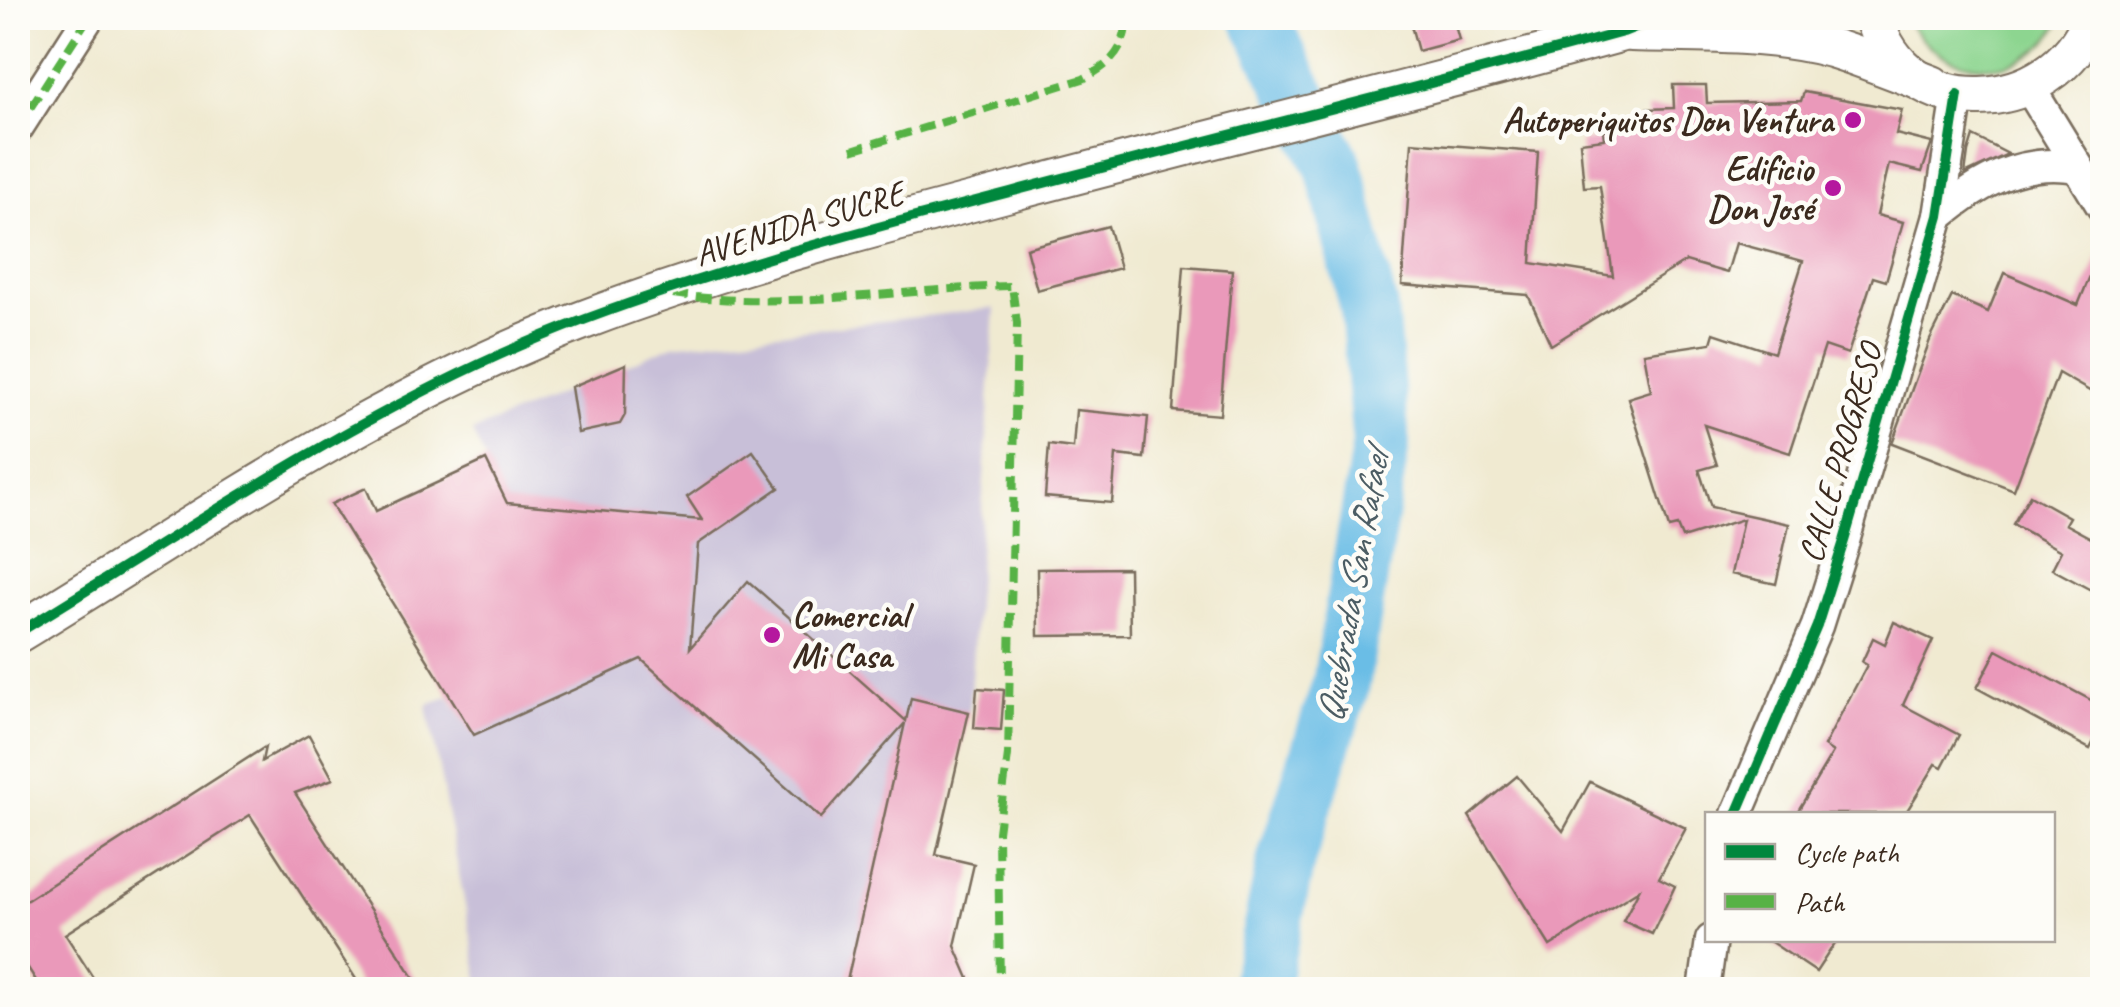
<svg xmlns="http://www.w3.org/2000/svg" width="2120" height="1007" font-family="Caveat,sans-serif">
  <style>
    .industrial { fill: #c8bfd8 }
    .green { fill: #8dd590; stroke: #648057; stroke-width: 2.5 }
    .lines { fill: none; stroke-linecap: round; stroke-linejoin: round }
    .river { stroke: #6bbde6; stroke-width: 58 }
    .building { fill: #ea99ba }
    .minor-casing { stroke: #7a6d5d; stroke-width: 35 }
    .tertiary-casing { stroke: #7a6d5d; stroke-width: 42 }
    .minor { stroke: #fff; stroke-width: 30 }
    .tertiary { stroke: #fff; stroke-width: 38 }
    .quiet { stroke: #57b245; stroke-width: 8; stroke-dasharray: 15 8; stroke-linecap: butt }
    .cycleway-casing { stroke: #fdfcf7; stroke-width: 16 }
    .cycleway { stroke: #00873e; stroke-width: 10 }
    .poi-dot { fill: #b5179e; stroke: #fdfcf7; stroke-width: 4 }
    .labels { text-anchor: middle; stroke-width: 9; stroke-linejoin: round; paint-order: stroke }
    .poi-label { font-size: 35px; font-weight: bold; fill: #3b2a1e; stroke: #fdfcf7; text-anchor: end }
    .street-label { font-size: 35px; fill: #3b2a1e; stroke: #fdfcf7 }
    .water-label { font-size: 38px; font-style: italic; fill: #4c5d64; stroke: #fdfcf7 }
  </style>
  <rect width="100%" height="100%" fill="#fdfcf7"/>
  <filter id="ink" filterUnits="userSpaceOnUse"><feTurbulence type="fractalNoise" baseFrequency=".01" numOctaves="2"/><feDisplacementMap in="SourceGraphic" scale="20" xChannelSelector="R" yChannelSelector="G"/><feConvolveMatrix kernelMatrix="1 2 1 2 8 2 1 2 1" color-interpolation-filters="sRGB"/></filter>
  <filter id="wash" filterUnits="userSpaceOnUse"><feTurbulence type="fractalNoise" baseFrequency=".0048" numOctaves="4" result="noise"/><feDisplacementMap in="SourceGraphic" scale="40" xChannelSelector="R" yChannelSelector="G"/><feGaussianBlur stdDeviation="2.25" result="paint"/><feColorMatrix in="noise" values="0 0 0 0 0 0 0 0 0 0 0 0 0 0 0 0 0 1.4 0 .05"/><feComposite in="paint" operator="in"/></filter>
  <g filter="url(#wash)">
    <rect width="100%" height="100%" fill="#f0ead1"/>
    <path class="industrial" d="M995 308 969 712 906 989H481L427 706 448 696 474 735 591 680 472 432 673 345Z"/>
    <path class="green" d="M1906 18H2062C2029 87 1941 79 1906 18Z"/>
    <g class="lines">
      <path class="river" d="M1259 990 1286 860 1341 684 1381 444 1369 309 1334 167 1259 18"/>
    </g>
    <g id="blocks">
      <g class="building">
        <path d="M1409 18H1453L1459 40 1418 51Z"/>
        <path d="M1673 85H1706L1707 103 1801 101 1804 92 1902 110 1896 134 1932 143 1922 172 1889 164 1877 215 1903 222 1886 281 1873 277 1848 354 1825 346 1790 453 1704 425 1717 465 1699 470 1711 507 1789 524 1776 584 1731 574 1743 519 1682 538 1677 526 1669 528 1628 398 1651 391 1644 353 1711 343 1714 333 1774 353 1803 261 1736 243 1727 273 1686 261 1551 345 1528 295 1402 285 1412 142 1538 152 1531 263 1613 276 1600 186 1584 187 1580 142 1604 139 1603 130 1650 126 1647 109 1674 108Z"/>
        <path d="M1973 136 2008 154 1965 174 1968 152Z"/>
        <path d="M1108 226 1120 268 1037 290 1026 248Z"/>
        <path d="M2102 247V398L2058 373 2014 490 1892 443 1930 340 1952 296 1988 312 2004 273 2078 305Z"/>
        <path d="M1184 266 1232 270 1220 415 1173 411Z"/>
        <path d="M626 364 625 415 620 424 578 433 571 387Z"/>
        <path d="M1076 410 1148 417 1144 458 1116 455 1112 503 1045 497 1049 445 1073 448Z"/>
        <path d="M753 451 779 488 698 544 690 648 748 581 906 721 911 698 969 712 936 855 974 864 955 946 974 990H845L905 723 821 818 641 659 474 735 331 504 366 488 376 511 486 460 507 503 702 520 687 497Z"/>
        <path d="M2030 495 2069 517 2065 524 2102 544V596L2052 569 2061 551 2013 524Z"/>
        <path d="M1129 568 1130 635 1038 636 1037 569Z"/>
        <path d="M1894 622 1933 640 1903 705 1959 735 1942 767 1936 764 1905 814H1796L1833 752 1824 746 1867 665 1862 662 1873 638 1885 644Z"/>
        <path d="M1997 650 2102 706V725L2090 749 1977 688Z"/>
        <path d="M977 688 1004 690 1001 730 974 728Z"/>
        <path d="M309 735 333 779 295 793 422 990H363L250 815 65 934 101 990H42L18 952V906L265 747 262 761Z"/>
        <path d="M1517 776 1563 831 1590 782 1686 828 1659 878 1675 886 1652 934 1623 921 1639 890 1550 946 1469 816Z"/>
        <path d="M1768 940H1837L1816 972Z"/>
      </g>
    </g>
  </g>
  <g filter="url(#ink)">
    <use href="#blocks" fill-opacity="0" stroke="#7a6d5d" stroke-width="2.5"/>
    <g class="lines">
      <defs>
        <g id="minor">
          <path d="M2029 87 2102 206"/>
          <path d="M18 127 88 18"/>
          <path d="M1939 216C1981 181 2021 158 2077 167"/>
          <path d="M1737 814 1817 626 1844 541 1939 216 1958 95"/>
          <path d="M1704 990 1711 940"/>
        </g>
        <g id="tertiary">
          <path d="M1874 18C1904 127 2054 117 2092 18"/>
          <path d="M1631 32C1697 34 1766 31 1831 48 1865 58 1899 73 1932 85"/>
          <path d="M18 633C202 521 383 395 586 319 724 267 868 229 1010 192 1214 138 1419 88 1623 32L1658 18"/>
        </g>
      </defs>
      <use href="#minor" class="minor-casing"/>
      <use href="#tertiary" class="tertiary-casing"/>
      <use href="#minor" class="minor"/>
      <use href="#tertiary" class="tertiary"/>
      <g class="quiet">
        <path d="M18 127 88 18"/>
        <path d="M852 150 1083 79C1112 64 1125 50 1127 18"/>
        <path d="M673 294C786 311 899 289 1012 286L1017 323 1008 755 998 832 1000 990"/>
      </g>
      <defs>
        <g id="cycleway">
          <path d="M18 633C202 521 383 395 586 319 724 267 868 229 1010 192 1214 138 1419 88 1623 32L1658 18"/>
          <path d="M1737 814 1817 626 1844 541 1939 216 1958 95"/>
        </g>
      </defs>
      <use href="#cycleway" class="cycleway-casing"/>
      <use href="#cycleway" class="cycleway"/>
    </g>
  </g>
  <g class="poi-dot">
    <circle cx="1853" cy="120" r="10"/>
    <circle cx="1833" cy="188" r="10"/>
    <circle cx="772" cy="635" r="10"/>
  </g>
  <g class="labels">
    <g class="poi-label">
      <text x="1833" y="132">Autoperiquitos Don Ventura</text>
      <text x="1813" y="180">Edificio<tspan x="1813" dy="40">Don José</tspan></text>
      <text x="792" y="627" text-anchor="start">Comercial<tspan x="792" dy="40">Mi Casa</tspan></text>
    </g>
    <g class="street-label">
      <text transform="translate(799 223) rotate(-17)" y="12">AVENIDA SUCRE</text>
      <text transform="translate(1840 453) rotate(-74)" y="12">CALLE PROGRESO</text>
    </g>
    <g class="water-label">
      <text transform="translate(1352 587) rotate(-80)" y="13">Quebrada San Rafael</text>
    </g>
  </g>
  <rect width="2120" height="1007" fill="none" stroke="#fdfcf7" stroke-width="60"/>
  <rect x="1705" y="812" width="350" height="130" fill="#fdfcf7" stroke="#afa8a0" stroke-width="2.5"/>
  <rect x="1725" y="844" width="50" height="15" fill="#00873e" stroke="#afa8a0" stroke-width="2.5"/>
  <text x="1795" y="862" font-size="30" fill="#3b2a1e">Cycle path</text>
  <rect x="1725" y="894" width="50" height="15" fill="#57b245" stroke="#afa8a0" stroke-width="2.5"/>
  <text x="1795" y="912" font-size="30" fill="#3b2a1e">Path</text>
</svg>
